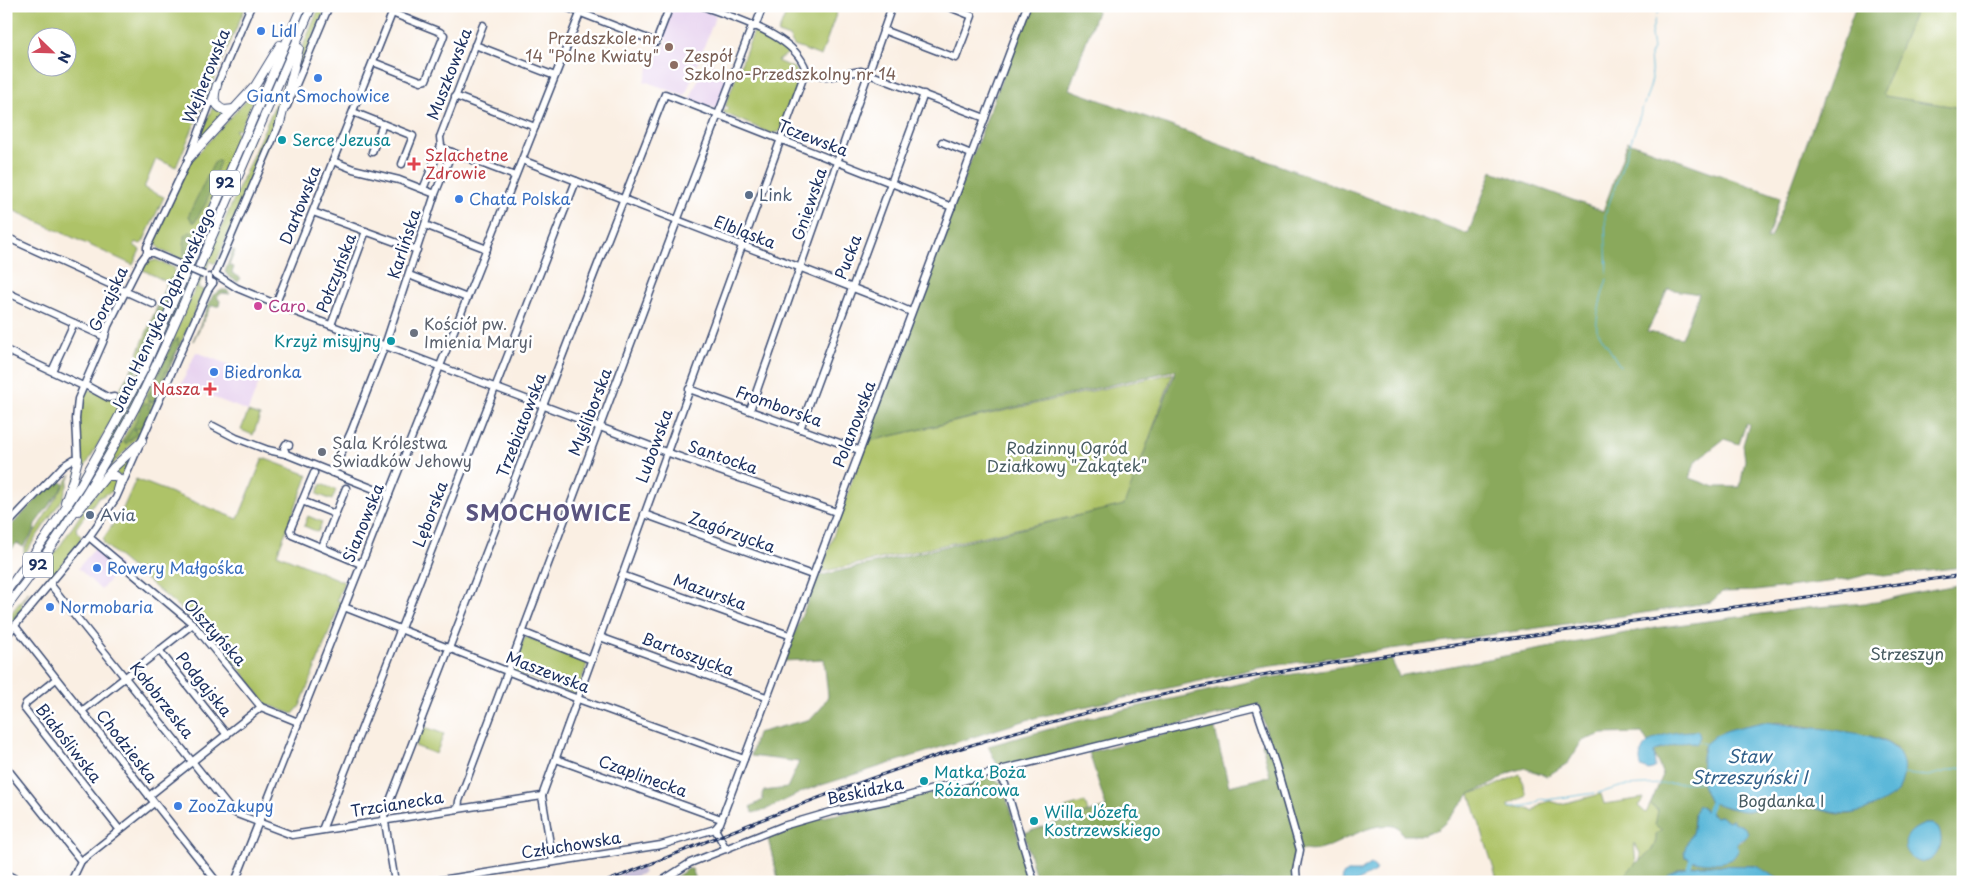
<svg xmlns="http://www.w3.org/2000/svg" width="1969" height="888" font-family="'Playpen Sans',sans-serif">
  <style>
    .built { fill: #e7d2ef }
    .industrial { fill: #c8bfd8 }
    .green { fill: #aec368; stroke: #647963; fill-rule: evenodd }
    .forest { fill: #8aa95c; stroke: #526c5d; fill-rule: evenodd }
    .water { fill: #5bb8d9; stroke: #3b749c }
    .lines { fill: none; stroke-linecap: round; stroke-linejoin: round }
    .stream { stroke: #5bb8d9; stroke-width: 1 }
    .canal { stroke: #5bb8d9; stroke-width: 4.5 }
    .minor-casing { stroke: #3c4c72; stroke-width: 9 }
    .major-casing { stroke: #3c4c72; stroke-width: 10 }
    .minor { stroke: #fff; stroke-width: 6 }
    .major { stroke: #fff; stroke-width: 8 }
    .rail-casing { stroke: #1b2f5e; stroke-width: 3 }
    .rail { stroke: #fff; stroke-width: 1; stroke-dasharray: 4; stroke-linecap: butt }
    .minor-bridge-casing { stroke: #3c4c72; stroke-width: 9; stroke-linecap: butt }
    .minor-bridge { stroke: #fff; stroke-width: 6 }
    .shop-dot { fill: #3f7fe0; stroke: #fff; stroke-width: 2 }
    .education-dot { fill: #8d6e63; stroke: #fff; stroke-width: 2 }
    .culture-dot { fill: #0f9aa8; stroke: #fff; stroke-width: 2 }
    .health-dot { fill: #e0444e; stroke: #fff; stroke-width: 2 }
    .service-dot { fill: #5c6f8a; stroke: #fff; stroke-width: 2 }
    .hotel-dot { fill: #d1479c; stroke: #fff; stroke-width: 2 }
    .worship-dot { fill: #6b7280; stroke: #fff; stroke-width: 2 }
    .labels { text-anchor: middle; stroke-width: 5; stroke-linejoin: round; paint-order: stroke }
    .shield { fill: #fff; stroke: #5f6d8e; stroke-width: 1 }
    .shield-label { font-size: 15px; font-weight: bold; fill: #1b2f5e }
    .shop-label { font-size: 16px; fill: #366cbe; stroke: #fff; text-anchor: start }
    .education-label { font-size: 16px; fill: #785e54; stroke: #fff; text-anchor: end }
    .street-label { font-size: 16px; fill: #1b2f5e; stroke: #fff }
    .culture-label { font-size: 16px; fill: #0d838f; stroke: #fff; text-anchor: start }
    .health-label { font-size: 16px; fill: #be3a42; stroke: #fff; text-anchor: start }
    .service-label { font-size: 16px; fill: #4e5e75; stroke: #fff; text-anchor: start }
    .hotel-label { font-size: 16px; fill: #b23c85; stroke: #fff; text-anchor: start }
    .worship-label { font-size: 16px; fill: #5b616d; stroke: #fff; text-anchor: start }
    .park-label { font-size: 16px; fill: #475b61; stroke: #fff }
    .water-label { font-size: 18px; font-style: italic; fill: #315f89; stroke: #fff }
    .district-label { font-size: 21px; font-weight: bold; letter-spacing: 1px; fill: #5b5580; stroke: #fff }
  </style>
  <rect width="100%" height="100%" fill="#fff"/>
  <filter id="ink" filterUnits="userSpaceOnUse"><feTurbulence type="fractalNoise" baseFrequency=".02" numOctaves="2"/><feDisplacementMap in="SourceGraphic" scale="10" xChannelSelector="R" yChannelSelector="G"/><feConvolveMatrix kernelMatrix="1 2 1 2 8 2 1 2 1" color-interpolation-filters="sRGB"/></filter>
  <filter id="wash" filterUnits="userSpaceOnUse"><feTurbulence type="fractalNoise" baseFrequency=".0096" numOctaves="4" result="noise"/><feDisplacementMap in="SourceGraphic" scale="20" xChannelSelector="R" yChannelSelector="G"/><feGaussianBlur stdDeviation="1.12" result="paint"/><feColorMatrix in="noise" values="0 0 0 0 0 0 0 0 0 0 0 0 0 0 0 0 0 1.4 0 .05"/><feComposite in="paint" operator="in"/></filter>
  <g filter="url(#wash)">
    <rect width="100%" height="100%" fill="#faefe3"/>
    <g class="built">
      <path d="M673 6H692L716 15 685 96 644 81 657 48 663 49 667 39 662 36Z"/>
      <path d="M707 58 713 61V66L732 74 718 110 709 106 708 109 692 102 690 99Z"/>
      <path d="M196 352 261 377 248 411 181 385Z"/>
      <path d="M97 546 121 566 101 590 78 568Z"/>
    </g>
    <path class="industrial" d="M641 866 644 873 620 882H600Z"/>
    <g class="green">
      <path d="M6 6H246L176 167 156 159 144 188 164 197 143 242 141 244 135 242 134 245 140 250 133 265 6 207ZM38 38H68V68H38Z"/>
      <path d="M305 6H309L169 330 139 392 105 456 59 530 6 603V597L102 452Z"/>
      <path d="M320 6H327L290 91 302 48Z"/>
      <path d="M789 6H839L821 56 794 46 789 37 778 33Z"/>
      <path d="M1917 6H1963V108L1883 96 1882 93Z"/>
      <path d="M757 31 781 43 790 52 777 61 796 69 798 76 801 77 781 131 772 134 724 113V109L727 110 728 107 725 106 753 33Z"/>
      <path d="M291 68 274 128 216 263H212L210 261 198 288 204 290 142 432 106 472 165 357ZM178 338 179 346 163 377 162 386 155 400 149 402 147 397C158 382 166 348 178 338ZM151 405 148 407 150 409 141 428H135L134 431 138 433 126 444 124 442 134 426 143 407Z"/>
      <path d="M260 85 257 93 252 98 253 100 240 130 236 129 235 131 238 134 230 152 222 177 186 261 160 250 153 239 190 162Z"/>
      <path d="M212 108 227 113 196 146Z"/>
      <path d="M156 260 175 268 173 272 182 271C150 345 116 417 74 485L80 460 79 405 84 388 115 397 132 368 167 282 141 269 146 263Z"/>
      <path d="M1173 373 1125 505 821 572 865 442Z"/>
      <path d="M248 412 260 416 253 435 241 430Z"/>
      <path d="M136 447 123 477 114 473Z"/>
      <path d="M263 458 308 475 277 554 344 582 337 600 341 602 300 706 293 714 266 704 234 661 232 665 187 614 104 544 103 539 122 511 136 479 238 519Z"/>
      <path d="M71 474 63 498 24 555V549Z"/>
      <path d="M109 478 117 479 115 490 100 497 99 496 76 528 77 532 81 536 79 544 53 575 45 570 48 564 89 502Z"/>
      <path d="M321 484 336 490 332 500 317 494Z"/>
      <path d="M308 516 322 522 318 532 304 526Z"/>
      <path d="M50 576 52 577 6 633V619L29 591 21 605 23 607Z"/>
      <path d="M525 636 588 661 577 695 511 671Z"/>
      <path d="M422 726 444 734 436 754 415 746Z"/>
      <path d="M1520 774 1527 796 1508 805V808H1526L1534 812 1540 804 1550 801 1561 804 1601 794 1604 804 1644 798 1638 806 1646 813 1650 805 1658 810 1662 830 1649 855 1640 861V853L1634 843 1636 864 1627 873 1633 882H1498L1470 794 1492 787Z"/>
      <path d="M1085 802 1088 812 1068 818 1065 808Z"/>
    </g>
    <g class="forest">
      <path d="M1029 6H1099L1069 89 1468 234 1492 171 1603 211 1628 142 1781 197 1767 239 1770 238 1786 200 1856 6H1917L1882 93 1884 96 1963 108V567L1884 576 1870 574 1850 579 1756 591 1722 592 1711 602 1664 610 1258 668 1030 719 806 790 767 809 753 813 750 807 763 800 762 794 764 791 787 788 799 762 751 756 757 733 811 719 821 708 828 696 824 659 783 661 818 576 1124 505 1176 370 865 442ZM1668 289 1699 294 1682 338 1647 332ZM1746 424 1749 425 1743 445 1745 460 1740 487H1715L1690 478 1695 462 1724 439 1739 444Z"/>
      <path d="M217 161H220L206 203 195 222H192L189 216 190 212 214 163Z"/>
      <path d="M197 232 186 258 184 255V236L190 232Z"/>
      <path d="M233 250 235 251 229 265 234 267 232 273 241 278 238 282 229 277 225 272Z"/>
      <path d="M171 277 177 278C162 317 144 356 125 393H121L120 392 142 353 163 292Z"/>
      <path d="M222 290H227L230 294 222 293 217 297 220 301 219 306H211L193 341 213 295Z"/>
      <path d="M178 338 179 346 163 377 162 386 153 402 149 401 147 397 153 388 172 344Z"/>
      <path d="M146 403 151 404 148 408 151 410 141 428 134 429 135 431 138 433 125 444 124 442 134 426 143 404Z"/>
      <path d="M55 480H59L64 484 62 488 35 524 34 531 23 547 17 543 6 555V531Z"/>
      <path d="M1963 584V882H1784L1756 866 1699 865 1679 869 1670 874 1662 882H1619C1624 876 1630 869 1636 863 1647 855 1657 850 1656 834L1662 830 1655 825 1658 810 1650 805 1663 775 1654 754 1642 733 1602 734 1582 741 1568 763 1547 776 1524 768 1508 773 1494 783 1470 794 1445 823 1438 829 1424 835H1403L1398 827C1365 817 1329 857 1305 850L1298 852 1293 876 1294 882H1037L1024 833 1106 807 1089 752 1213 722 1229 786 1270 776 1262 744 1268 739 1259 705 999 768 988 746 1100 715 1194 694 1255 680 1391 659 1399 676 1647 629 1807 608 1877 602 1913 593ZM1777 722 1870 736 1883 740 1897 749 1874 807 1850 814H1838L1805 806 1782 803H1775L1749 811 1728 808 1716 803H1710L1701 782 1703 748ZM1701 807 1716 817 1720 816 1728 821 1732 819 1733 822 1744 827 1748 832C1741 850 1712 855 1695 862L1687 858 1684 852 1693 831 1694 814ZM1925 824H1932L1938 828 1927 862 1912 857Z"/>
      <path d="M19 610 22 612 6 632V624Z"/>
      <path d="M989 778 1002 783 1032 882H779L767 835 809 820 900 801Z"/>
      <path d="M688 869H692L697 882H668Z"/>
    </g>
    <g class="water">
      <path d="M1763 722C1780 723 1796 727 1813 728 1825 728 1836 731 1848 732 1883 737 1917 748 1898 792 1882 804 1858 817 1837 813 1819 810 1800 803 1780 803 1769 802 1758 810 1747 811 1734 811 1722 804 1710 803L1701 782 1702 756 1705 744 1716 735 1731 729Z"/>
      <path d="M1698 731 1700 737 1696 744 1688 741 1655 751 1654 753 1655 768 1649 770 1641 767C1633 735 1677 731 1698 731Z"/>
      <path d="M1698 805 1705 811H1710L1711 815 1716 817 1720 816 1728 821 1733 819V822L1744 827 1748 832C1746 838 1738 840 1737 846L1739 849C1737 853 1735 856 1732 859 1722 865 1693 864 1685 856 1683 848 1689 840 1692 833 1695 823 1693 813 1698 805Z"/>
      <path d="M1925 824H1932L1938 828C1942 836 1942 843 1938 851 1924 881 1880 840 1925 824Z"/>
      <path d="M1371 864 1376 868 1375 872 1356 882H1342L1343 875 1348 872H1359Z"/>
      <path d="M1699 865 1756 866 1784 882H1662C1673 867 1684 870 1699 865Z"/>
    </g>
    <g class="lines">
      <g class="stream">
        <path d="M1657 14 1660 6"/>
        <path d="M1607 274 1605 215 1650 87 1652 79 1650 55 1653 49 1651 34 1655 19"/>
        <path d="M1607 279C1603 291 1595 318 1597 330L1620 366"/>
        <path d="M1698 741 1705 744"/>
        <path d="M1903 774 1928 776 1963 767"/>
        <path d="M1598 793 1624 786 1701 782"/>
        <path d="M1509 807 1526 806 1534 804 1541 799 1546 800 1595 793"/>
      </g>
      <g class="canal">
        <path d="M1708 811 1711 804"/>
        <path d="M1689 867 1691 860"/>
      </g>
    </g>
  </g>
  <g filter="url(#ink)">
    <g class="lines">
      <defs>
        <g id="minor">
          <path d="M563 6 656 42 670 6"/>
          <path d="M703 6C735 19 795 34 806 70L826 77 861 71 985 118"/>
          <path d="M755 27 763 6"/>
          <path d="M883 30 956 58 972 16 947 6"/>
          <path d="M475 45 555 76"/>
          <path d="M373 62 421 81 426 80 443 38 444 35 440 32 392 13"/>
          <path d="M455 96 535 127"/>
          <path d="M287 106 329 6"/>
          <path d="M353 112 413 136 402 164"/>
          <path d="M942 142 971 154"/>
          <path d="M441 146 446 150 515 176"/>
          <path d="M372 152 383 124"/>
          <path d="M522 160 884 300 911 312"/>
          <path d="M333 161 353 169 399 180 435 194"/>
          <path d="M423 189 441 146 440 137 483 25"/>
          <path d="M313 212 417 250"/>
          <path d="M425 225 487 249"/>
          <path d="M6 237 153 304"/>
          <path d="M147 253H153L181 265"/>
          <path d="M215 274 237 288 285 308 666 452 836 512"/>
          <path d="M215 274 281 120"/>
          <path d="M409 275 467 298"/>
          <path d="M209 277V281L213 283"/>
          <path d="M6 292 105 337"/>
          <path d="M276 303 395 6"/>
          <path d="M331 325 366 231"/>
          <path d="M6 350 83 386"/>
          <path d="M52 371 74 323"/>
          <path d="M87 386 109 398 114 397"/>
          <path d="M689 389 859 450"/>
          <path d="M750 410 892 6"/>
          <path d="M213 426 236 438 268 450 286 454 389 495"/>
          <path d="M800 429 924 94"/>
          <path d="M286 454 284 448 286 444 289 445"/>
          <path d="M314 473 290 530 292 535 361 564"/>
          <path d="M332 473 351 432 385 345 435 194 452 152"/>
          <path d="M302 501 335 514"/>
          <path d="M644 514 812 575"/>
          <path d="M6 526 63 466 74 459H78L76 419 78 399 103 342 108 326 141 261 147 253V247L189 158 217 85 251 6"/>
          <path d="M89 537 193 624 261 707 298 722"/>
          <path d="M322 547 346 488"/>
          <path d="M622 575 789 635"/>
          <path d="M50 584 231 810 237 814 292 835 542 796"/>
          <path d="M344 607 578 699 744 759"/>
          <path d="M15 626 217 882"/>
          <path d="M522 632 592 660"/>
          <path d="M6 636 89 537 116 498 208 290 213 283"/>
          <path d="M600 637 766 697"/>
          <path d="M159 650 227 735"/>
          <path d="M56 679 26 703 24 708 119 829"/>
          <path d="M82 711 193 624"/>
          <path d="M556 759 721 819"/>
          <path d="M6 767 81 861"/>
          <path d="M997 775 1004 769 1256 707 1276 766 1300 850 1296 870 1297 882"/>
          <path d="M149 796 261 707"/>
          <path d="M458 809 459 801 677 221 752 26"/>
          <path d="M715 829 720 823 1027 6"/>
          <path d="M715 829 726 849"/>
          <path d="M322 830 576 181"/>
          <path d="M553 862 542 796 806 70"/>
          <path d="M6 874 21 882"/>
          <path d="M71 882 81 861 154 803"/>
          <path d="M235 882 583 6"/>
          <path d="M395 882 384 816 598 264 665 94 952 207"/>
          <path d="M429 882 661 845 715 829"/>
          <path d="M660 882 690 863 783 826 831 812 904 797 991 773 997 775 1005 784 1034 882"/>
        </g>
        <g id="major">
          <path d="M217 85C214 95 212 105 224 110L234 109"/>
          <path d="M280 123 299 48"/>
          <path d="M189 158 255 86 280 45"/>
          <path d="M108 476H116L120 480 117 490"/>
          <path d="M65 502 73 479 78 459"/>
          <path d="M78 511 113 468 142 441"/>
          <path d="M6 592 46 537 81 484 113 427 144 369 302 6"/>
          <path d="M6 608C55 545 98 478 135 408 163 353 187 296 211 239 245 161 278 84 312 6"/>
        </g>
      </defs>
      <use href="#minor" class="minor-casing"/>
      <use href="#major" class="major-casing"/>
      <use href="#minor" class="minor"/>
      <use href="#major" class="major"/>
      <defs>
        <path id="rail" d="M605 882C719 837 833 789 949 752 1075 712 1203 683 1333 663L1963 575"/>
      </defs>
      <use href="#rail" class="rail-casing"/>
      <use href="#rail" class="rail"/>
      <defs>
        <path id="minor-bridge" d="M181 265 204 275"/>
      </defs>
      <use href="#minor-bridge" class="minor-bridge-casing"/>
      <use href="#minor-bridge" class="minor-bridge"/>
    </g>
  </g>
  <g class="shop-dot">
    <circle cx="261" cy="31" r="5"/>
    <circle cx="318" cy="78" r="5"/>
    <circle cx="459" cy="199" r="5"/>
    <circle cx="214" cy="372" r="5"/>
    <circle cx="97" cy="568" r="5"/>
    <circle cx="50" cy="607" r="5"/>
    <circle cx="178" cy="806" r="5"/>
  </g>
  <g class="education-dot">
    <circle cx="669" cy="47" r="5"/>
    <circle cx="674" cy="65" r="5"/>
  </g>
  <g class="culture-dot">
    <circle cx="282" cy="140" r="5"/>
    <circle cx="391" cy="341" r="5"/>
    <circle cx="924" cy="781" r="5"/>
    <circle cx="1034" cy="821" r="5"/>
  </g>
  <g class="health-dot">
    <path d="M411.5 156.5h5v5h5v5h-5v5h-5v-5h-5v-5h5z"/>
    <path d="M207.5 381.5h5v5h5v5h-5v5h-5v-5h-5v-5h5z"/>
  </g>
  <g class="service-dot">
    <circle cx="749" cy="195" r="5"/>
    <circle cx="90" cy="515" r="5"/>
  </g>
  <circle class="hotel-dot" cx="258" cy="306" r="5"/>
  <g class="worship-dot">
    <circle cx="414" cy="333" r="5"/>
    <circle cx="322" cy="452" r="5"/>
  </g>
  <g class="labels">
    <g class="shield">
      <rect x="210" y="170.5" width="30" height="25" rx="4"/>
      <rect x="23" y="552.5" width="30" height="25" rx="4"/>
    </g>
    <g class="shield-label">
      <text x="225" y="188">92</text>
      <text x="38" y="570">92</text>
    </g>
    <g class="shop-label">
      <text x="271" y="37">Lidl</text>
      <text x="318" y="102" text-anchor="middle">Giant Smochowice</text>
      <text x="469" y="205">Chata Polska</text>
      <text x="224" y="378">Biedronka</text>
      <text x="107" y="574">Rowery Małgośka</text>
      <text x="60" y="613">Normobaria</text>
      <text x="188" y="812">ZooZakupy</text>
    </g>
    <g class="education-label">
      <text x="659" y="44">Przedszkole nr<tspan x="659" dy="18">14 "Polne Kwiaty"</tspan></text>
      <text x="684" y="62" text-anchor="start">Zespół<tspan x="684" dy="18">Szkolno-Przedszkolny nr 14</tspan></text>
    </g>
    <g class="street-label">
      <text transform="translate(449 74) rotate(-69)" y="6">Muszkowska</text>
      <text transform="translate(206 76) rotate(-68)" y="6">Wejherowska</text>
      <text transform="translate(813 138) rotate(21)" y="6">Tczewska</text>
      <text transform="translate(809 204) rotate(-71)" y="6">Gniewska</text>
      <text transform="translate(300 205) rotate(-68)" y="6">Darłowska</text>
      <text transform="translate(745 232) rotate(21)" y="6">Elbląska</text>
      <text transform="translate(404 244) rotate(-72)" y="6">Karlińska</text>
      <text transform="translate(848 257) rotate(-69)" y="6">Pucka</text>
      <text transform="translate(336 273) rotate(-69)" y="6">Połczyńska</text>
      <text transform="translate(108 299) rotate(-65)" y="6">Gorajska</text>
      <text transform="translate(163 310) rotate(-65)" y="6">Jana Henryka Dąbrowskiego</text>
      <text transform="translate(779 406) rotate(20)" y="6">Fromborska</text>
      <text transform="translate(590 412) rotate(-69)" y="6">Myśliborska</text>
      <text transform="translate(854 424) rotate(-69)" y="6">Polanowska</text>
      <text transform="translate(521 425) rotate(-69)" y="6">Trzebiatowska</text>
      <text transform="translate(654 446) rotate(-70)" y="6">Lubowska</text>
      <text transform="translate(723 457) rotate(19)" y="6">Santocka</text>
      <text transform="translate(430 514) rotate(-69)" y="6">Lęborska</text>
      <text transform="translate(363 523) rotate(-68)" y="6">Sianowska</text>
      <text transform="translate(732 532) rotate(20)" y="6">Zagórzycka</text>
      <text transform="translate(710 592) rotate(20)" y="6">Mazurska</text>
      <text transform="translate(215 632) rotate(48)" y="6">Olsztyńska</text>
      <text transform="translate(688 654) rotate(20)" y="6">Bartoszycka</text>
      <text transform="translate(548 672) rotate(21)" y="6">Maszewska</text>
      <text transform="translate(204 684) rotate(51)" y="6">Podgajska</text>
      <text transform="translate(162 700) rotate(52)" y="6">Kołobrzeska</text>
      <text transform="translate(69 743) rotate(52)" y="6">Białośliwska</text>
      <text transform="translate(127 746) rotate(52)" y="6">Chodzieska</text>
      <text transform="translate(643 776) rotate(20)" y="6">Czaplinecka</text>
      <text transform="translate(865 791) rotate(-12)" y="6">Beskidzka</text>
      <text transform="translate(397 804) rotate(-9)" y="6">Trzcianecka</text>
      <text transform="translate(571 845) rotate(-9)" y="6">Człuchowska</text>
    </g>
    <g class="culture-label">
      <text x="292" y="146">Serce Jezusa</text>
      <text x="381" y="347" text-anchor="end">Krzyż misyjny</text>
      <text x="934" y="778">Matka Boża<tspan x="934" dy="18">Różańcowa</tspan></text>
      <text x="1044" y="818">Willa Józefa<tspan x="1044" dy="18">Kostrzewskiego</tspan></text>
    </g>
    <g class="health-label">
      <text x="425" y="161">Szlachetne<tspan x="425" dy="18">Zdrowie</tspan></text>
      <text x="200" y="395" text-anchor="end">Nasza</text>
    </g>
    <g class="service-label">
      <text x="759" y="201">Link</text>
      <text x="100" y="521">Avia</text>
    </g>
    <g class="hotel-label">
      <text x="268" y="312">Caro</text>
    </g>
    <g class="worship-label">
      <text x="424" y="330">Kościół pw.<tspan x="424" dy="18">Imienia Maryi</tspan></text>
      <text x="332" y="449">Sala Królestwa<tspan x="332" dy="18">Świadków Jehowy</tspan></text>
    </g>
    <g class="park-label">
      <text x="1067" y="454">Rodzinny Ogród<tspan x="1067" dy="18">Działkowy "Zakątek"</tspan></text>
      <text x="1907" y="660">Strzeszyn</text>
      <text x="1781" y="807">Bogdanka I</text>
    </g>
    <g class="water-label">
      <text x="1749" y="763">Staw<tspan x="1749" dy="21">Strzeszyński I</tspan></text>
    </g>
    <g class="district-label">
      <text x="549" y="521">SMOCHOWICE</text>
    </g>
  </g>
  <rect width="1969" height="888" fill="none" stroke="#fff" stroke-width="25"/>
  <g transform="translate(52 52) rotate(113)"><circle r="24" fill="#ffffff" stroke="#a4acbf"/>
  <path d="M0-4L9 19L0 12L-9 19Z" fill="#d1495b"/>
  <text y="-8" font-size="14" font-weight="bold" text-anchor="middle" fill="#1b2f5e">N</text>
  </g>
</svg>
